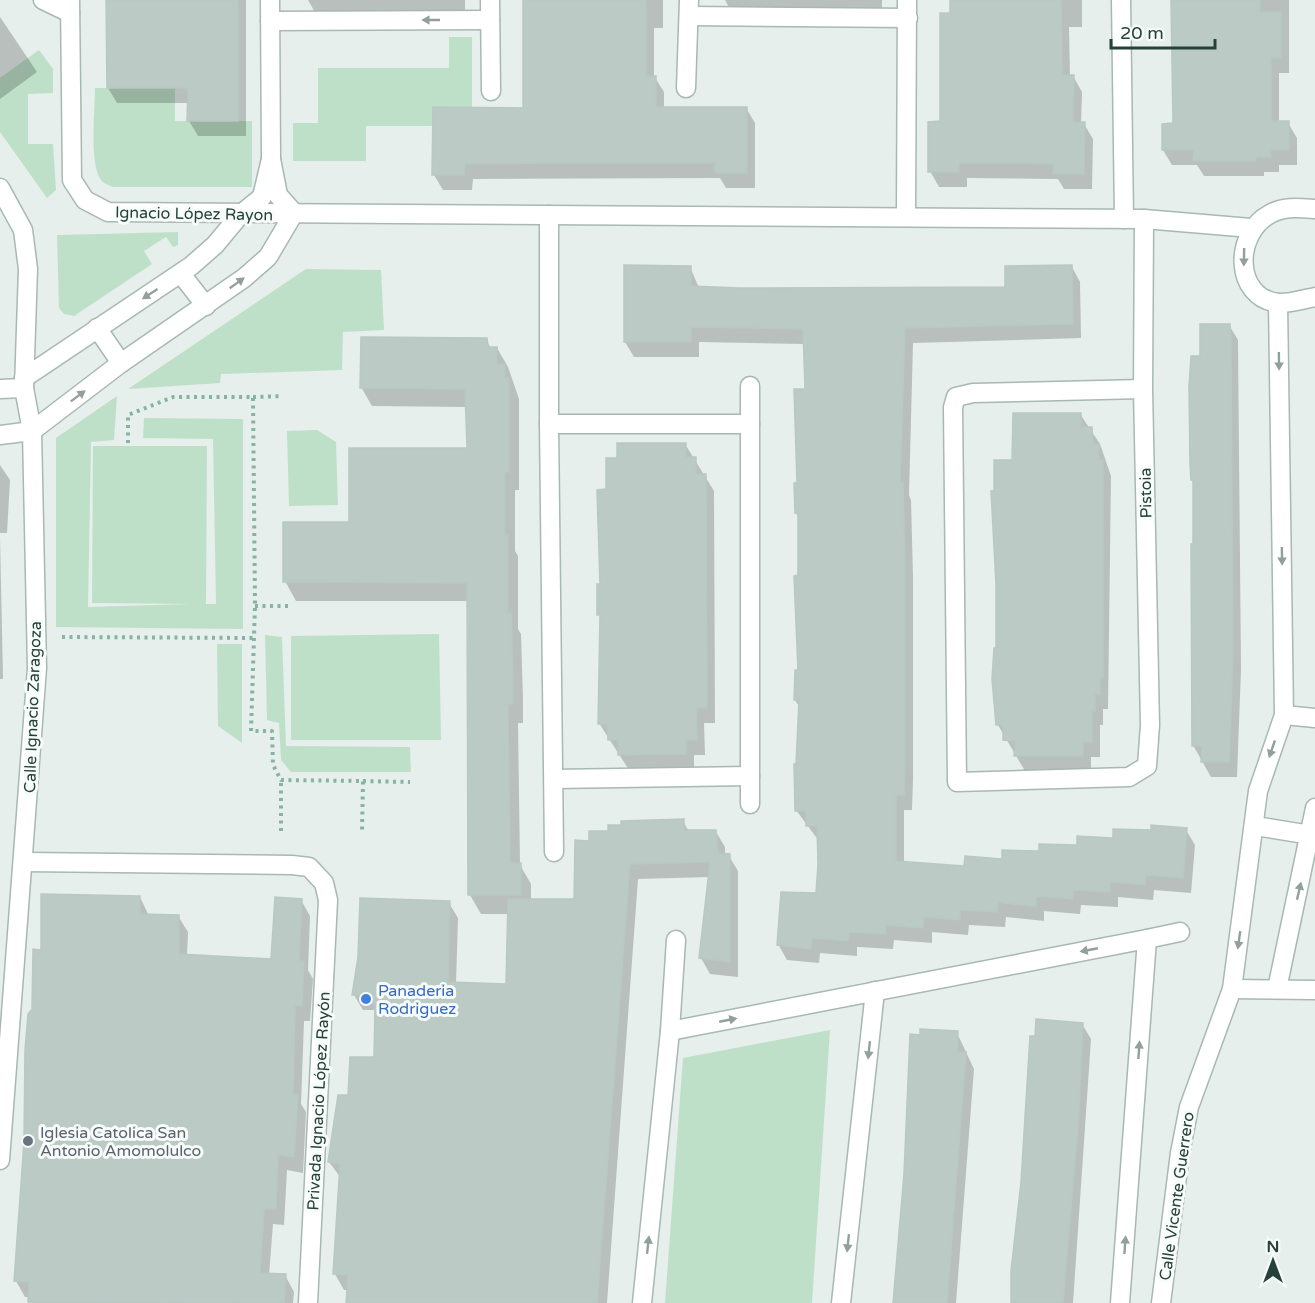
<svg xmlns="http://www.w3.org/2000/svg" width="1315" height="1303" font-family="'Varela Round',sans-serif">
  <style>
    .green { fill: #bfe0c8 }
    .shadow { fill: #0003 }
    .building { fill: #bbcac4; stroke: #b8c9c2; stroke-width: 1.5 }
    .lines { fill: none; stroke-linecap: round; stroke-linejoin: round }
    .lane-casing { stroke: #a8b8b2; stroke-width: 21 }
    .street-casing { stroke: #a8b8b2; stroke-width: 21 }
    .path { stroke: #86b3a5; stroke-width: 4; stroke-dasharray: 3 4.5; stroke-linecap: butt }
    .lane { stroke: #fff; stroke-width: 18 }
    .street { stroke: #fff; stroke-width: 18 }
    .oneway { fill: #92a09c }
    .shop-dot { fill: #3f7fe0; stroke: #f7fbf9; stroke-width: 2 }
    .worship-dot { fill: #6b7280; stroke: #f7fbf9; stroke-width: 2 }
    .labels { text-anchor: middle; stroke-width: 6; stroke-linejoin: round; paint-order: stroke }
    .street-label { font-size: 16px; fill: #24423a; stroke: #f7fbf9 }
    .shop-label { font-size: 16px; fill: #366cbe; stroke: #f7fbf9; text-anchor: start }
    .worship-label { font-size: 16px; fill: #5b616d; stroke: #f7fbf9; text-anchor: start }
  </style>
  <rect width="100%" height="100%" fill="#e6efeb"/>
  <g class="green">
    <path d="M449 37H472V107H434L433 126H366V161H293V123H318V68H449Z"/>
    <path d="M39 50 53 69V93L28 94V144H53L56 190 47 198 0 132V78Z"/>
    <path d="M95 88H175V121H252V187H113C109 185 104 184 101 180 89 164 95 109 95 88Z"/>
    <path d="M178 232V245L173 247 166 237 144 251 152 264 74 316 64 314 59 308 57 235Z"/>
    <path d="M306 269 381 270 384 330 343 332 342 370 221 374 220 383 128 389Z"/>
    <path d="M117 396 114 440 91 442 88 607 190 604 92 603 93 446H207L206 604H216L213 439 143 438 144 418 243 419V629L56 627V438Z"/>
    <path d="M317 430 336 442 338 505 289 506 287 431Z"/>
    <path d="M439 634 441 740H291V636Z"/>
    <path d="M265 635 282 637 286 746 410 747 411 772H291L281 760 279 723 267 720Z"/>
    <path d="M217 644H242V743L218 726Z"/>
    <path d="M830 1030 812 1303H665L683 1058Z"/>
  </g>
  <g class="shadow">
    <path d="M108 0H246V136H198L189 121V103H117L108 88Z"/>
    <path d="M308 0H465V14H316Z"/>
    <path d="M525 0H663V28H654V76L664 92V109L746 108 755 123V188H726L720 178 473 179 472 190H443L434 175 525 109Z"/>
    <path d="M725 0H882V12L732 13Z"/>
    <path d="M951 0H1082V27H1069L1070 76H1073L1082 92 1081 124H1084L1093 139 1092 189H1064L1058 179 967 178V187H939L930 171 941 123Z"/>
    <path d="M1172 0H1289V73H1279V123H1288L1297 138V165H1279V172H1264V176H1204L1197 165H1172L1163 150 1174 125Z"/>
    <path d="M0 17 37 72 0 99Z"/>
    <path d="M690 267 699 288 739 289 1007 288 1072 267 1080 282 1081 338 913 343 909 495 911 500 913 577V779L912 810H904V863L965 867 1115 840 1186 830 1195 845 1191 893 1154 890 1153 900 1118 897V907L1081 905 1080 914 1044 911V921L1006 917 1005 927 969 925 968 935 932 932V943L894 940 893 949 857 947V956L820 953 819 963 787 960 778 944 817 895 819 841 796 810 800 708 795 700 799 671 800 519 796 513 806 390 805 344 699 342V357H634L625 342Z"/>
    <path d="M1229 325 1238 340 1241 670 1237 777H1211L1193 745 1195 485 1192 480 1202 357Z"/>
    <path d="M486 340 491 348H497L508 367 519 399V490H515V551L518 556V629L521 634 523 700V723H518L520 865 531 884V900H575L591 842 609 833 683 821 689 832H716L725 847V855L729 856 738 871V977L710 974 701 958 710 877 638 879 607 1303H348L349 1290H344L335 1274 341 1178 329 1162 349 1096 375 1059 376 1010H363L354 995 449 903 458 918 456 983 508 985 509 914H481L470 895 468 601H296L285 581 351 524 469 449 467 407 372 406 361 387Z"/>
    <path d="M1080 414 1100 444 1111 476 1108 709H1103V725H1100V757H1091V771H1025L998 725 994 679 997 649 996 492 1014 462Z"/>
    <path d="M685 444 714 491 715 723H704L705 755H694V769L629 770 599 723 602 620 599 614 608 491 618 459Z"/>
    <path d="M0 465 10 480 7 533H0Z"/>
    <path d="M0 536 3 679H0Z"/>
    <path d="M140 897 149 916H178L188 932 187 956 273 960 301 900 310 916 308 970 313 979 310 1021H304L301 1104 306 1112 303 1173 287 1170 284 1225 273 1224 269 1275H285L294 1292 293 1303H30V1297H25L16 1281 33 1010 43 951Z"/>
    <path d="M1082 1024 1091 1039 1073 1303H1013Z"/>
    <path d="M957 1033 974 1069 956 1303H894L899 1229 921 1036Z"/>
  </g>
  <g class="building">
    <path d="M106 0H238V121H187L188 88H107Z"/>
    <path d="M523 0H646V76H656V107H747V173H715V163H558L465 164 464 175H432L433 107 523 108Z"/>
    <path d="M950 0H1061L1062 75H1074L1073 122H1085L1084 174H1053L1054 164 1022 163H959V172H928V122L940 121V13H950Z"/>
    <path d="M1171 0H1260V12H1281V58H1271V121H1289V150H1271V157H1256V161H1193L1194 150H1162V124L1173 123Z"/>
    <path d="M624 265 691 266V286L739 288 1005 287V266L1072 265 1073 324 905 328 900 483H903L905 561V762L904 795H896V861L964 866 965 856 1002 859V850L1039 851V844L1077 845V836L1113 838V829L1151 830V825L1187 828 1183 878 1146 875 1145 885 1110 882V892L1073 890 1072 899 1036 896V907L998 902 997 912 960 910V920L924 917 923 928 886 925 885 934 849 932 848 941 812 938 811 949 777 945 781 892 816 893 818 864 817 826H806V811H795L794 764H796L799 700H794L795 670H798L794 576 798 575V513H795L794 483H797L794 389H805L803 329 691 327V342H624Z"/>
    <path d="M1200 324H1230L1231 340 1233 654 1229 762H1201L1202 746H1192L1191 544H1193V480H1191L1190 464 1189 387 1191 356H1200Z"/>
    <path d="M361 337 487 338 488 347H497V364H505V378H509V472H505V535H508V613H511L513 680V704H508L510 863H521V895H468L467 583 283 582V522H349V448H467L465 389 360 388Z"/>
    <path d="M1013 413H1081V427H1092L1093 444H1099V460H1103V678H1100V694H1095V711L1092 710V742H1083V756H1014L1015 741 1003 740V725H996L992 679 994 648H996V584L991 491H994V460H1012Z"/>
    <path d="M617 443H686V457H696V474H706L707 708H696L697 740H686V754L618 755V740H608L607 724H598L600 615H597V584H600L597 490 606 489V458H617Z"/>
    <path d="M684 819V830H716L718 853 730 854V962L699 958 710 862 630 864 597 1303H346L348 1275 333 1274 340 1164 328 1162 338 1095H348L350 1057H374L375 1004 370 1003V995H352L358 957 360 898 450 901 448 982 506 984 508 899H574L575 840 589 841V831H608V825H621V821Z"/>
    <path d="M41 894 140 896V914L179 915V954L271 959 275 897 302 899 299 961H304L302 1006H295L293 1095H298L294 1157 278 1155 276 1209H264L260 1273 286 1274 284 1303 28 1302 29 1282 14 1281 24 1142 25 1050 28 1014 32 1009 33 949 41 950Z"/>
    <path d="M1036 1019 1083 1023 1079 1113 1063 1303H1011V1271L1021 1182 1030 1036H1035Z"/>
    <path d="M920 1029 958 1031 957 1052H966L947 1303H893L904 1174 910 1034 920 1035Z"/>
  </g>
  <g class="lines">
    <defs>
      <g id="lane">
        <path d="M686 88 689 0"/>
        <path d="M670 1031 1147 939"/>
        <path d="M841 1303 875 991"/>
      </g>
      <g id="street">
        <path d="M43 0 70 13"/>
        <path d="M70 0 72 180 85 200 108 212 1144 219 1251 228"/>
        <path d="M270 0 271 159 278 195 294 213"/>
        <path d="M490 0 491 91"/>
        <path d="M1121 0 1124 219"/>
        <path d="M689 16 908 18"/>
        <path d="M270 21 490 20"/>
        <path d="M0 188 23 230 28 269 24 388 32 431 37 668 0 1160"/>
        <path d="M1315 209C1300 208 1284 206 1270 214 1234 233 1233 297 1278 303 1289 304 1304 299 1315 297"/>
        <path d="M549 215V424L554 852"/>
        <path d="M906 217 907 0"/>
        <path d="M181 274 206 306"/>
        <path d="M97 328 121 363"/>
        <path d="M24 378 191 266 215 245 240 215 262 197 271 159"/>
        <path d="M750 386V804"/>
        <path d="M0 389 24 388"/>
        <path d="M1143 389 973 393 956 397 953 407 957 782 1129 777 1147 766 1150 725 1143 389 1144 219"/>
        <path d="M549 424H750"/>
        <path d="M0 435 32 431 121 363 244 278 268 257 294 213"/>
        <path d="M1284 715 1315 718"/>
        <path d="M554 779 750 776"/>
        <path d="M1255 826 1311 835"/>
        <path d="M24 862 292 865 309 867 324 883 328 900 308 1303"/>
        <path d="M1232 989 1315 990"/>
        <path d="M1277 989 1315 808"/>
        <path d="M642 1303 670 1031 676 940"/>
        <path d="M1120 1303 1147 939 1180 932"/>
        <path d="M1161 1303 1180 1153 1189 1107 1232 989 1258 791 1284 715 1278 303"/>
      </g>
    </defs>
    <use href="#lane" class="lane-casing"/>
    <use href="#street" class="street-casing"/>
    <g class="path">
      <path d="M253 397 283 396"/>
      <path d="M128 443V415L173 397H253L255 606 251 731H272L273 765 281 780 363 781 362 831"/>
      <path d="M255 606H289"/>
      <path d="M62 637 253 638"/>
      <path d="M363 781 410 782"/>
      <path d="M281 831V780"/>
    </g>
    <use href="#lane" class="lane"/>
    <use href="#street" class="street"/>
  </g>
  <defs><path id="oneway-solid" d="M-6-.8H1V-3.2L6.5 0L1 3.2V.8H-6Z" transform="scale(1.5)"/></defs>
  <g class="oneway">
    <use href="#oneway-solid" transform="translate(431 20) rotate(180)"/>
    <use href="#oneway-solid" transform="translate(1244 257) rotate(91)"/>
    <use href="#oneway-solid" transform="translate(237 283) rotate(-36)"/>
    <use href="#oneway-solid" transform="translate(150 294) rotate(147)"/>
    <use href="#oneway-solid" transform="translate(1279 361) rotate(89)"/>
    <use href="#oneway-solid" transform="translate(78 396) rotate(-37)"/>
    <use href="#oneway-solid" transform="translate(1282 556) rotate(89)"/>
    <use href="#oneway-solid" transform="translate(1272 749) rotate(109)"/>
    <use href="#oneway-solid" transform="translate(1299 891) rotate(-77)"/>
    <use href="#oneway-solid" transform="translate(1239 940) rotate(98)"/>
    <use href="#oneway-solid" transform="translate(1089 950) rotate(169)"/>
    <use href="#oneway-solid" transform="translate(728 1020) rotate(-11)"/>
    <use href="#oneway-solid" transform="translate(869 1050) rotate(96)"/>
    <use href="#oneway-solid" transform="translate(1139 1050) rotate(-86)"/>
    <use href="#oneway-solid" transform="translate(848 1243) rotate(96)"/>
    <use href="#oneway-solid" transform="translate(648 1245) rotate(-84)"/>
    <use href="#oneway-solid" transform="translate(1125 1245) rotate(-86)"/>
  </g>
  <circle class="shop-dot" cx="366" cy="999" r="6"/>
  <circle class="worship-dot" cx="28" cy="1141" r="6"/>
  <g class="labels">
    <g class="street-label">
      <text transform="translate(194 213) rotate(1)" y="6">Ignacio López Rayon</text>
      <text transform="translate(1145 493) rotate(-91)" y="6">Pistoia</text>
      <text transform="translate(32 707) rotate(-88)" y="6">Calle Ignacio Zaragoza</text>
      <text transform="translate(318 1101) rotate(-87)" y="6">Privada Ignacio López Rayón</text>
      <text transform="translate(1176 1196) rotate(-82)" y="6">Calle Vicente Guerrero</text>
    </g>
    <g class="shop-label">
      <text x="378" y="996">Panaderia<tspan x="378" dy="18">Rodriguez</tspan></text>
    </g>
    <g class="worship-label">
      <text x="40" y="1138">Iglesia Catolica San<tspan x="40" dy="18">Antonio Amomolulco</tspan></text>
    </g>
  </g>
  <g transform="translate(1273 1261)" stroke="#f7fbf9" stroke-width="4.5" paint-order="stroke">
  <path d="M0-4.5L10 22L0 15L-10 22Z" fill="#24423a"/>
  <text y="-9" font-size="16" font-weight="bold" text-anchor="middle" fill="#24423a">N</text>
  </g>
  <path d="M1111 39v9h104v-9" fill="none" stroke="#24423a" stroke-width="3"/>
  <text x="1120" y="39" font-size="18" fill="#24423a" stroke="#f7fbf9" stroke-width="4.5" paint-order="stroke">20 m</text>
</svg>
